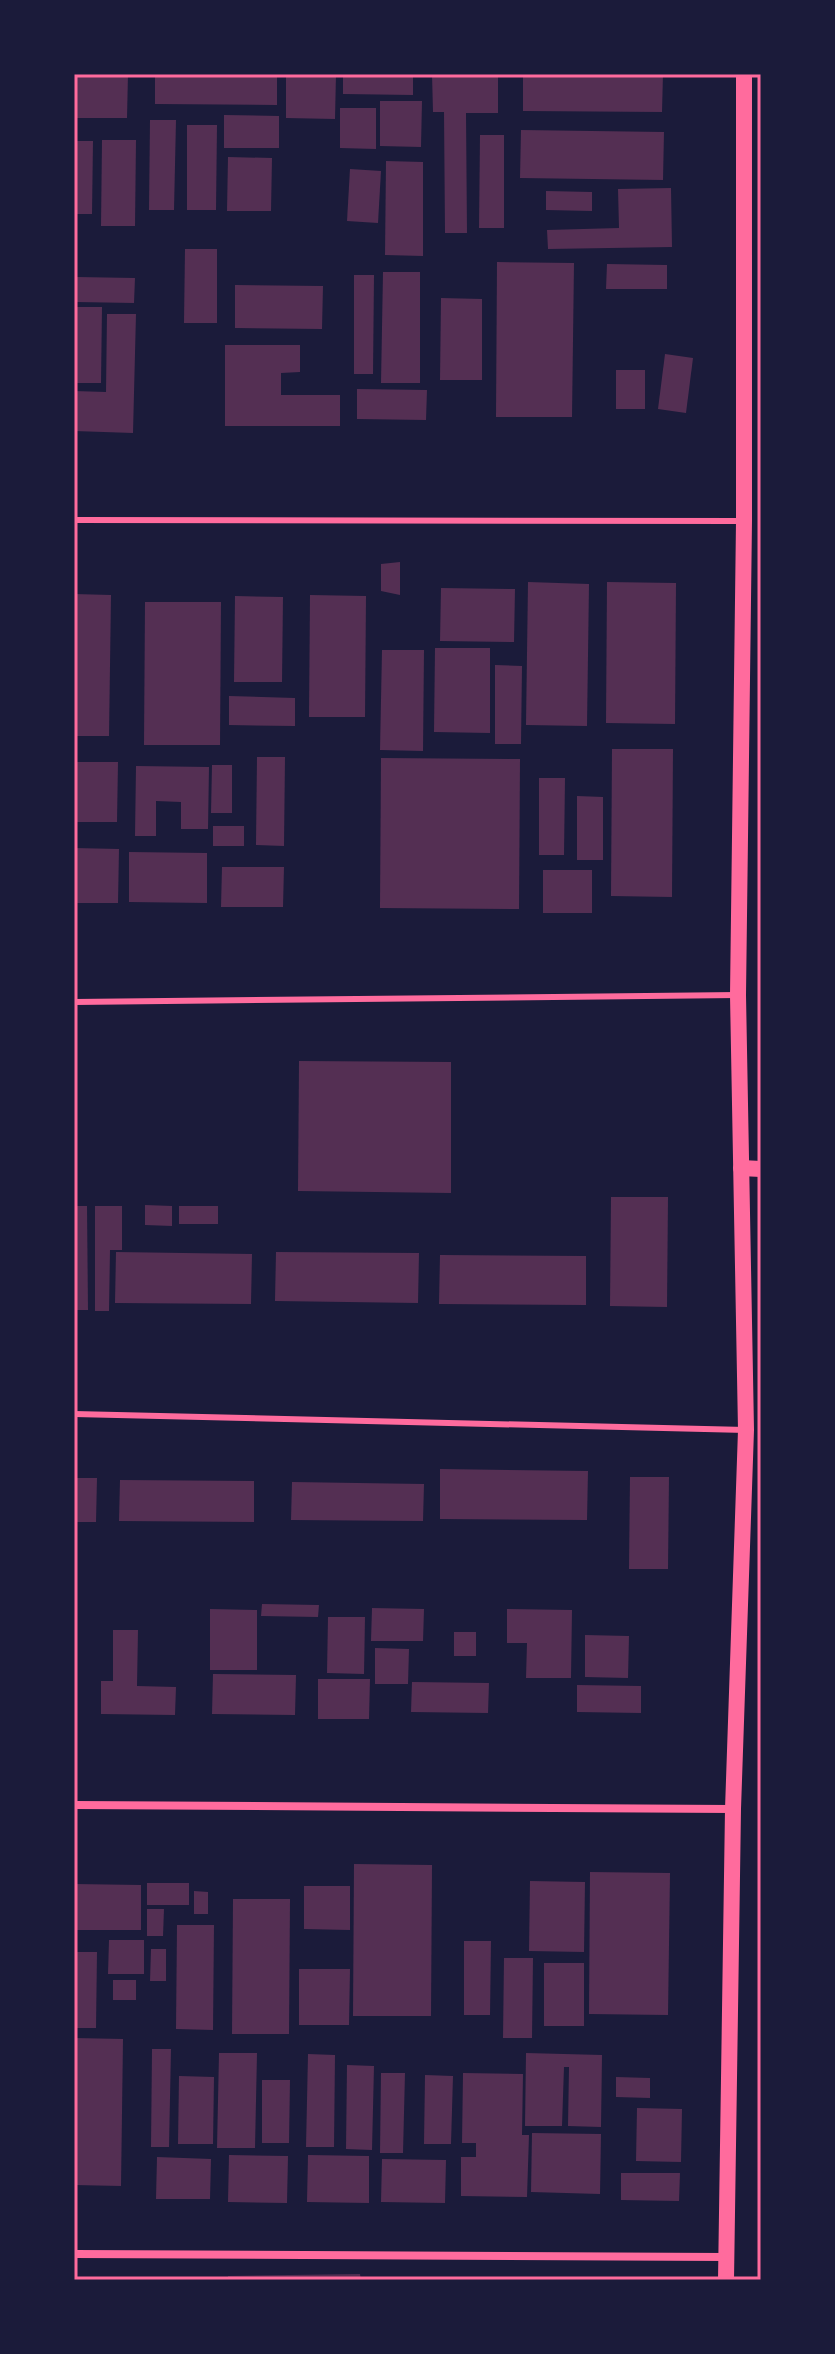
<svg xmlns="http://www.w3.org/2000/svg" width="835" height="2354" font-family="'IBM Plex Serif',serif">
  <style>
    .building { fill: #542f53 }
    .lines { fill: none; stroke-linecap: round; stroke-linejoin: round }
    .service { stroke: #ff6b9d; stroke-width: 6 }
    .minor { stroke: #ff6b9d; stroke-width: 8 }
    .secondary { stroke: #ff6b9d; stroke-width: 16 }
    .neatline { fill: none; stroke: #ff6b9d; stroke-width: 3 }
  </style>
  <rect width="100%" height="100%" fill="#1b1b3a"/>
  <g class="building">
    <path d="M74 74H128L127 118H74Z"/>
    <path d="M155 74H277V105L155 104Z"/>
    <path d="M286 74H336L335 119 286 118Z"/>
    <path d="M343 74H413V95L343 94Z"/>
    <path d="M432 74H498V113H466L467 233H445L444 112H433Z"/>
    <path d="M523 74H663L662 112 523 111Z"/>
    <path d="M380 101H422L421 147 380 146Z"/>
    <path d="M340 108H376V149L340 148Z"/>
    <path d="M224 115 279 116V148H224Z"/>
    <path d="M150 120H176L174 210H149Z"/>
    <path d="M187 125H217L216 210H187Z"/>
    <path d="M521 130 664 132 663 180 520 178Z"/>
    <path d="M480 135H504V228H479Z"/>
    <path d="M102 140H136L135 226H101Z"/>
    <path d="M74 141H93L92 214H74Z"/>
    <path d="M228 157 272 158 271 211H227Z"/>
    <path d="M386 161 423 162V256L385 255Z"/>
    <path d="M350 169 381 171 378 223 347 221Z"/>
    <path d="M671 188 672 247 548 249 547 230 619 228 618 189Z"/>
    <path d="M546 191 592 192V211L546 210Z"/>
    <path d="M185 249H217V323H184Z"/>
    <path d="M497 262 574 263 572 417H496Z"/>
    <path d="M607 264 667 265V289H606Z"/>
    <path d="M383 272H420V383H381Z"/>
    <path d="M354 275H374L373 374H354Z"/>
    <path d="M77 277 135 278 134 303 76 302Z"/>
    <path d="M235 285 323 286 322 329 235 328Z"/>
    <path d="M441 298 482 299V380H440Z"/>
    <path d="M74 307H102L101 383H74Z"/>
    <path d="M107 314H136L133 433 74 431V391L106 392Z"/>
    <path d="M225 345H300V372L281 373V395H340V426H225Z"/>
    <path d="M665 354 693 358 686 413 658 409Z"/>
    <rect x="616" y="370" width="29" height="39"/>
    <path d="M357 389 427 390 426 420 357 419Z"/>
    <path d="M400 562V595L381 591V564Z"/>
    <path d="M528 582 589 584 587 726 526 725Z"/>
    <path d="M607 582 676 583 675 724 606 723Z"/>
    <path d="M441 588 515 589 514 642 440 641Z"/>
    <path d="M74 594 111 595 109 736H74Z"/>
    <path d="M310 595 366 596 365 717H309Z"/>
    <path d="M235 596 283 597 282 682H234Z"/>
    <path d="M145 602H221L220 745H144Z"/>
    <path d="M435 648H490V733L434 732Z"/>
    <path d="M382 650H424L423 751 380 750Z"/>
    <path d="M495 665 522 666 521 744H495Z"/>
    <path d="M229 696 295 698V726L229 725Z"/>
    <path d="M612 749H673L672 897 611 896Z"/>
    <path d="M257 757H285L284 846 256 845Z"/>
    <path d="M381 758 520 759 519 909 380 908Z"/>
    <path d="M74 762H118L117 822H74Z"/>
    <path d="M212 765H232V813H211Z"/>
    <path d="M136 766 209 767 208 829H181V802L156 801V836H135Z"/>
    <path d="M539 778H565L564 855H539Z"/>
    <path d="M577 796 603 797V860H577Z"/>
    <rect x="213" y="826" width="31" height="20"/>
    <path d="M74 848 119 849 118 903H74Z"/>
    <path d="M129 852 207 853V903L129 902Z"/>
    <path d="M222 867H284L283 907H221Z"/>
    <rect x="543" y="870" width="49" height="43"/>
    <path d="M299 1061 451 1062V1193L298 1191Z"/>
    <path d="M611 1197H668L667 1307 610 1306Z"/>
    <path d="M145 1205 172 1206V1226L145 1225Z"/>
    <path d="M74 1206H87L88 1310H74Z"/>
    <path d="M95 1206H122V1250H110L109 1311H95Z"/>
    <rect x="179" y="1206" width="39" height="18"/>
    <path d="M116 1252 252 1254 251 1304 115 1303Z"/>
    <path d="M276 1252 419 1253 418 1303 275 1301Z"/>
    <path d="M440 1255 586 1256V1305L439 1304Z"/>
    <path d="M440 1469 588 1471 587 1520 440 1519Z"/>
    <path d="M630 1477H669L668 1569H629Z"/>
    <path d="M74 1478H97L96 1522H74Z"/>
    <path d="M120 1480 254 1481V1522L119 1521Z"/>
    <path d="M292 1482 424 1484 423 1521 291 1520Z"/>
    <path d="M262 1604 319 1605 318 1617 261 1616Z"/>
    <path d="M372 1608 424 1609 423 1641H371Z"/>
    <path d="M210 1609 257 1610V1670H210Z"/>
    <path d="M507 1609 572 1610 571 1678H526L527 1643H507Z"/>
    <path d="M328 1617H365L364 1674 327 1673Z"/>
    <path d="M113 1630H138L137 1686 176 1687 175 1715 101 1714V1681H113Z"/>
    <rect x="454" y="1632" width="22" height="24"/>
    <path d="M585 1635 629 1636 628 1678 585 1677Z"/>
    <path d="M375 1648 409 1649 408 1684H375Z"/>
    <path d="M213 1674 296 1675 295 1715 212 1714Z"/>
    <path d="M318 1679H370L369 1719H318Z"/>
    <path d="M412 1682 489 1683 488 1713 411 1712Z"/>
    <path d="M577 1685 641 1686V1713L577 1712Z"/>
    <path d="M354 1864 432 1865 431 2016H353Z"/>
    <path d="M590 1872 670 1873 668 2015 589 2014Z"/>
    <path d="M530 1881 585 1882 584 1952 529 1951Z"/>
    <rect x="147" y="1883" width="42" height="22"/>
    <path d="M74 1884 141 1885V1930H74Z"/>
    <path d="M304 1886H350V1930L304 1929Z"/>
    <path d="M194 1891 208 1892V1914H194Z"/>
    <path d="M233 1899H290L289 2034H232Z"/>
    <path d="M147 1909H164L163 1936H147Z"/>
    <path d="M177 1925H214L213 2030 176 2029Z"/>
    <path d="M109 1940H144V1974H108Z"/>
    <path d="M464 1941H491L490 2015H464Z"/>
    <path d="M151 1949H166V1981H150Z"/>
    <path d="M74 1952H97L96 2028H74Z"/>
    <path d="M504 1958H533L532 2038H503Z"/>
    <rect x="544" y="1963" width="40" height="63"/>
    <path d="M299 1969H350L349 2025H299Z"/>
    <rect x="113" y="1980" width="23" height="20"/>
    <path d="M74 2038 123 2039 121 2186 74 2185Z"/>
    <path d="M152 2049H171L169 2147H151Z"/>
    <path d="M219 2053H257L255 2148H217Z"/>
    <path d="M526 2053 602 2055 601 2127 568 2126 569 2067H564L562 2126H525Z"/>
    <path d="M308 2054 335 2055 334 2147H306Z"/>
    <path d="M347 2065 374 2066 372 2150 346 2149Z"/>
    <path d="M381 2073H405L403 2153H380Z"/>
    <path d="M463 2073 523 2074 522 2135H529L527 2197 461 2196V2157H476V2143H462Z"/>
    <path d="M425 2075 453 2076 451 2144H424Z"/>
    <path d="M179 2076 214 2077 213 2144H178Z"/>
    <path d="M616 2077 650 2078V2098L616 2097Z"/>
    <path d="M262 2080H290L289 2143H262Z"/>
    <path d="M637 2108 682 2109 681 2162 636 2161Z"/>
    <path d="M532 2133 601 2134 600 2194 531 2192Z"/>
    <path d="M229 2155 288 2156 287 2203 228 2202Z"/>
    <path d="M308 2155 369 2156V2203L307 2202Z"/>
    <path d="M157 2157 211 2159 210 2199H156Z"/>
    <path d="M382 2159 446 2160 445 2203 381 2202Z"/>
    <path d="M621 2173H680L679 2201 621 2200Z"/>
    <path d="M360 2274 361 2280H228V2276Z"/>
  </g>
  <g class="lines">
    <g class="service">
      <path d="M74 520 744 521"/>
      <path d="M74 1002 738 995"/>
      <path d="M74 1414 746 1430"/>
    </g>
    <g class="minor">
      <path d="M74 1805 733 1809"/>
      <path d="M74 2254 726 2257"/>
    </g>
    <g class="secondary">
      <path d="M741 1168 761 1169"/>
      <path d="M726 2280 733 1809 746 1430 738 995 744 521V74"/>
    </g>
  </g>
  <rect width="835" height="2354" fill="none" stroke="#1b1b3a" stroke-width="152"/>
  <rect x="76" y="76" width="683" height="2202" class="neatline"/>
</svg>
